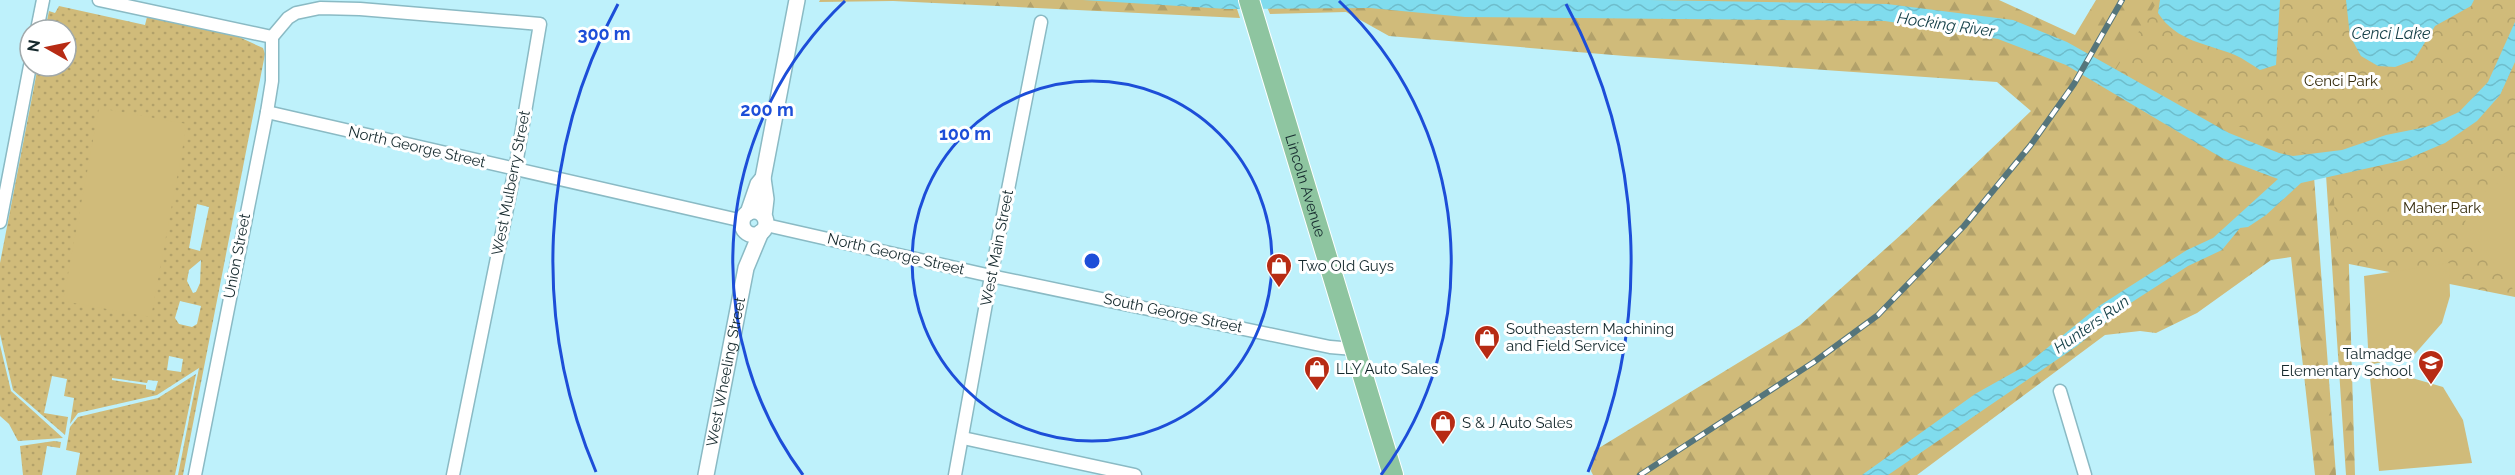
<svg xmlns="http://www.w3.org/2000/svg" width="2515" height="475" font-family="Raleway,sans-serif">
  <style>
    .grass { fill: url(#grass-dots); fill-rule: evenodd }
    .forest { fill: url(#forest-firs) }
    .park { fill: url(#park-crowns) }
    .pitch { fill: #d0bb7a }
    .water { fill: url(#water-waves) }
    .lines { fill: none; stroke-linecap: round; stroke-linejoin: round }
    .minor-casing { stroke: #8abac4; stroke-width: 15 }
    .tertiary-casing { stroke: #8abac4; stroke-width: 18 }
    .primary-casing { stroke: #fff; stroke-width: 22 }
    .minor { stroke: #fff; stroke-width: 12 }
    .tertiary { stroke: #fff; stroke-width: 15 }
    .primary { stroke: #8ec5a0; stroke-width: 20 }
    .rail-casing { stroke: #55757b; stroke-width: 6 }
    .rail { stroke: #fff; stroke-width: 4; stroke-dasharray: 11; stroke-linecap: butt }
    .ring { fill: none; stroke: #1d4ed8; stroke-width: 3 }
    .labels { text-anchor: middle; stroke-width: 6; stroke-linejoin: round; paint-order: stroke }
    .park-label { font-size: 15px; fill: #352b0c; stroke: #fff }
    .street-label { font-size: 15px; fill: #15292d; stroke: #fff }
    .poi-label { font-size: 15px; fill: #15292d; stroke: #fff; text-anchor: start }
    .water-label { font-size: 16px; font-style: italic; fill: #164149; stroke: #fff }
    .centre { fill: #1d4ed8; stroke: #fff; stroke-width: 3 }
    .ring-label { font-size: 18px; text-anchor: middle; font-weight: bold; fill: #1d4ed8; stroke: #fff; stroke-width: 6; stroke-linejoin: round; paint-order: stroke }
  </style>
  <defs>
    <pattern id="grass-dots" width="8" height="8" patternUnits="userSpaceOnUse" patternTransform="scale(1.5)"><rect width="8" height="8" fill="#d0bb7a"/><path d="M2 2h.1M6 6h.1" fill="none" stroke="#b2a16a" stroke-width="1.8" stroke-linecap="round"/></pattern>
    <pattern id="forest-firs" width="22" height="20" patternUnits="userSpaceOnUse" patternTransform="scale(1.5)"><rect width="22" height="20" fill="#d0bb7a"/><path d="M5 1l3.5 6h-7zM16 11l3.5 6h-7z" fill="#b2a16a"/></pattern>
    <pattern id="park-crowns" width="20" height="18" patternUnits="userSpaceOnUse" patternTransform="scale(1.5)"><rect width="20" height="18" fill="#d0bb7a"/><path d="M2 6a3 3 0 1 1 6 0M12 15a3 3 0 1 1 6 0" fill="none" stroke="#b2a16a"/></pattern>
    <pattern id="water-waves" width="16" height="10" patternUnits="userSpaceOnUse" patternTransform="scale(1.5)"><rect width="16" height="10" fill="#80dcee"/><path d="M0 5q4-4 8 0t8 0" fill="none" stroke="#6ebdcc"/></pattern>
  </defs>
  <rect width="100%" height="100%" fill="#bef1fb"/>
  <g class="grass">
    <path d="M59 6 145 25 147 17 239 37 263 48 265 54 183 475H178L199 368 157 395 78 413 70 424 74 398 64 396 67 379 52 376 44 413 68 417 65 435 13 390 0 334V263L38 66H66V30H45L49 11 55 13ZM197 204 209 207 200 251 189 248ZM201 260 200 283 196 292 193 293 187 281 189 270ZM180 301 201 306 197 324 192 327 179 324 175 318ZM169 356 183 359 181 372 167 370ZM112 378 147 383 148 380 158 381 155 391 146 389V385L112 380Z"/>
    <path d="M0 345 11 391 63 438 18 441 9 424 0 416Z"/>
    <path d="M196 374 175 475H76L80 453 66 450 70 427 78 417 158 398Z"/>
    <path d="M54 441 61 442 60 448 47 446 42 475H23L20 446Z"/>
  </g>
  <g class="forest">
    <path d="M820 0H1234L1240 18 893 1 819 2Z"/>
    <path d="M1264 0H1999L2075 35 2096 0H2301L2336 475H2315L2291 257 2271 260 2197 313 2156 333 2140 331 2105 335 1917 475H1593L1591 471 1594 451 1800 325 1903 233 2031 111 1997 82 1625 56 1389 36 1346 12 1270 14Z"/>
    <path d="M2515 0 2347 201 2355 475H2346L2323 130Z"/>
  </g>
  <path class="park" d="M2158 0H2515V297L2339 262 2331 165 2113 74Z"/>
  <g class="pitch">
    <path d="M99 108 187 124 151 317 63 301Z"/>
    <path d="M2515 169V292L2465 223 2468 206Z"/>
    <path d="M2449 263 2450 296 2442 323 2414 355 2369 365 2364 276Z"/>
    <path d="M2370 378H2412L2443 387 2463 420 2472 463 2379 471Z"/>
  </g>
  <g class="water">
    <path d="M1083 0H1650L1887 4 2013 20 2067 42 2229 133 2279 153 2293 156 2342 150 2386 135 2426 127 2459 112 2488 82 2515 22V62L2500 95 2477 121 2445 143 2405 160 2301 183 2266 215 2248 227 2240 228 2222 250 2188 266 2126 306 2077 346 1888 475H1862L1975 394 2025 366 2099 306 2187 250 2213 238 2278 179 2222 158 2066 65 1998 39 1885 21 1465 17 1370 8 1227 9Z"/>
    <path d="M2160 0H2280L2276 65 2260 70C2252 65 2244 59 2235 55 2206 43 2177 42 2158 13Z"/>
    <path d="M2346 0H2474L2471 6 2435 26 2414 60 2395 67 2378 66 2361 56 2350 36Z"/>
  </g>
  <g class="lines">
    <defs>
      <g id="minor">
        <path d="M99 0 272 37"/>
        <path d="M37 30 43 0"/>
        <path d="M272 37 288 18 296 13 320 8 360 9 540 24 517 159 453 475"/>
        <path d="M267 112 743 221"/>
        <path d="M0 222 30 66"/>
        <path d="M766 225 991 276 1330 347 1354 349"/>
        <path d="M2060 391 2085 475"/>
        <path d="M963 438 1135 475"/>
        <path d="M195 475 267 112 272 81V37"/>
        <path d="M955 475 991 276 1041 22"/>
      </g>
      <g id="tertiary">
        <path d="M763 178 766 199 764 216"/>
        <circle cx="754" cy="223" r="12"/>
        <path d="M748 213 758 184 763 178 797 0"/>
        <path id="s1" d="M706 475 746 268 761 232"/>
      </g>
      <g id="primary">
        <path id="s2" d="M1249 0 1393 475"/>
      </g>
    </defs>
    <use href="#minor" class="minor-casing"/>
    <use href="#tertiary" class="tertiary-casing"/>
    <use href="#primary" class="primary-casing"/>
    <use href="#minor" class="minor"/>
    <use href="#tertiary" class="tertiary"/>
    <use href="#primary" class="primary"/>
    <defs>
      <path id="rail" d="M1640 475 1814 362 1878 315 1964 226 2030 146 2074 84 2122 0"/>
    </defs>
    <use href="#rail" class="rail-casing"/>
    <use href="#rail" class="rail"/>
  </g>
  <g class="ring">
    <circle cx="1092" cy="261" r="180"/>
    <path d="M803 475A359 359 0 0 1 845 1M1339 1A359 359 0 0 1 1381 475"/>
    <path d="M596 472A539 539 0 0 1 618 4M1566 4A539 539 0 0 1 1588 472"/>
  </g>
  <defs>
    <symbol id="shop-pin" viewBox="-11 -11 22 30"><path d="M0 17L-7.5 6A9.5 9.5 0 1 1 7.5 6Z" fill="#b72b14" stroke="#fff"/><path d="M-5-2.5h2.3a2.7 3.5 0 0 1 5.4 0H5L5.5 6h-11ZM-1.5-2.5h3a1.5 2.3 0 0 0-3 0Z" fill="#fff"/></symbol>
    <symbol id="school-pin" viewBox="-11 -11 22 30"><path d="M0 17L-7.5 6A9.5 9.5 0 1 1 7.5 6Z" fill="#b72b14" stroke="#fff"/><path d="M0-5L7-2L0 1L-7-2ZM-4 1L0 2.5L4 1V4Q0 6-4 4Z" fill="#fff"/></symbol>
  </defs>
  <g fill-rule="evenodd">
    <use href="#shop-pin" x="1264" y="251" width="30" height="40"/>
    <use href="#shop-pin" x="1472" y="323" width="30" height="40"/>
    <use href="#school-pin" x="2416" y="348" width="30" height="40"/>
    <use href="#shop-pin" x="1302" y="354" width="30" height="40"/>
    <use href="#shop-pin" x="1428" y="408" width="30" height="40"/>
  </g>
  <g class="labels">
    <g class="park-label">
      <text x="2341" y="86">Cenci Park</text>
      <text x="2442" y="213">Maher Park</text>
    </g>
    <g class="street-label">
      <text transform="translate(417 147) rotate(13)" y="5">North George Street</text>
      <text transform="translate(511 183) rotate(-79)" y="5">West Mulberry Street</text>
      <text dy="5" stroke="none"><textPath href="#s2" startOffset="194">Lincoln Avenue</textPath></text>
      <text transform="translate(997 248) rotate(-79)" y="5">West Main Street</text>
      <text transform="translate(896 254) rotate(13)" y="5">North George Street</text>
      <text transform="translate(237 256) rotate(-79)" y="5">Union Street</text>
      <text transform="translate(1173 313) rotate(12)" y="5">South George Street</text>
      <text dy="5" stroke="none"><textPath href="#s1" startOffset="105">West Wheeling Street</textPath></text>
    </g>
    <g class="poi-label">
      <text x="1298" y="271">Two Old Guys</text>
      <text x="1506" y="334">Southeastern Machining<tspan x="1506" dy="17">and Field Service</tspan></text>
      <text x="2412" y="359" text-anchor="end">Talmadge<tspan x="2412" dy="17">Elementary School</tspan></text>
      <text x="1336" y="374">LLY Auto Sales</text>
      <text x="1462" y="428">S &amp; J Auto Sales</text>
    </g>
    <g class="water-label">
      <text transform="translate(1946 24) rotate(8)" y="6">Hocking River</text>
      <text x="2391" y="39">Cenci Lake</text>
      <text transform="translate(2091 324) rotate(-35)" y="6">Hunters Run</text>
    </g>
  </g>
  <circle cx="1092" cy="261" r="9" class="centre"/>
  <g class="ring-label">
    <text x="604" y="40">300 m</text>
    <text x="767" y="116">200 m</text>
    <text x="965" y="140">100 m</text>
  </g>
  <g transform="translate(48 48) rotate(279)"><circle r="28" fill="#ffffff" stroke="#a1a9ab" stroke-width="1.5"/>
  <path d="M0-4.5L10 22L0 15L-10 22Z" fill="#b72b14"/>
  <text y="-9" font-size="16" font-weight="bold" text-anchor="middle" fill="#15292d">N</text>
  </g>
</svg>
